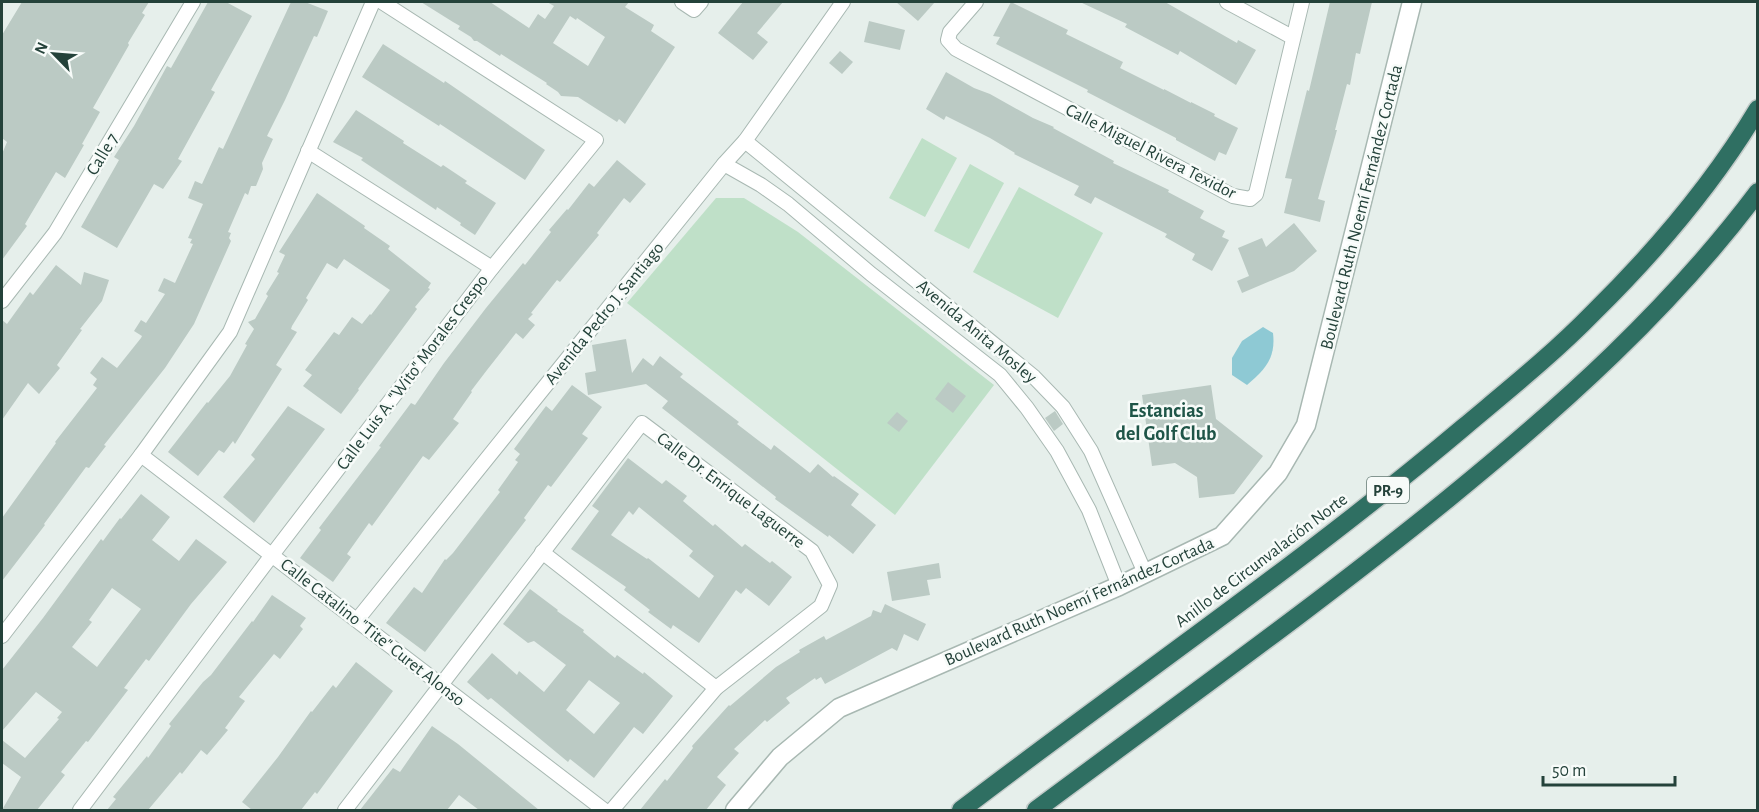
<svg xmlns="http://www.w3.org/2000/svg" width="1759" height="812" font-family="'Alegreya Sans',sans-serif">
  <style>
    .green { fill: #bfe0c8 }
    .water { fill: #8ec9d4 }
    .building { fill: #bbcac4; fill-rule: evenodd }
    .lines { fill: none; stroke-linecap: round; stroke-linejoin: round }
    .minor-casing { stroke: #a8b8b2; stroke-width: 16 }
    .tertiary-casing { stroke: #a8b8b2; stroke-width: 21 }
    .motorway-casing { stroke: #c2cac8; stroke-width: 21 }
    .minor { stroke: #fff; stroke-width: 14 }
    .tertiary { stroke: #fff; stroke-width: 18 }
    .motorway { stroke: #2f6f62; stroke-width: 18 }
    .labels { text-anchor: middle; stroke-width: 5; stroke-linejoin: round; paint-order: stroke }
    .shield { fill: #f7fbf9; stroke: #637a73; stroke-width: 1.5 }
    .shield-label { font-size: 16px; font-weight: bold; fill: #24423a }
    .street-label { font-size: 18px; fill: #24423a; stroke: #f7fbf9 }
    .neighbourhood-label { font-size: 20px; font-weight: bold; fill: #1f5548; stroke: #f7fbf9 }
  </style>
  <rect width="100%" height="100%" fill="#e6efeb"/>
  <g class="green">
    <path d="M922 138 957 158 925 217 889 198Z"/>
    <path d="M970 164 1004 183 969 249 934 231Z"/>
    <path d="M1019 187 1103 233 1058 318 973 272Z"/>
    <path d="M716 198H744L798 232 994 385 895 515 627 303Z"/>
  </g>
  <path class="water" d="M1263 327 1273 333C1276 358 1265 370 1247 385L1232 375V358L1242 341Z"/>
  <g class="building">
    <path d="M22 2H149L142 13 145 15 128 43 129 45 93 108 100 112 82 144 84 145 65 178 56 172 25 224 27 226 2 260V154L7 142 2 138V35Z"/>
    <path d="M208 2H226L252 16 211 90 215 92 178 159 182 161 163 189 154 184 117 248 81 227 119 160 114 157 134 126 167 66 171 68Z"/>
    <path d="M291 2H305L328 11 317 37 314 36 285 100 267 136 273 139 262 163 263 169 256 186H251L248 195 245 193 228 232 231 233 229 238 231 241 194 324 165 368 104 445 106 446 89 468 86 467 44 524 45 525 2 581V518L56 443 55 442 97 388 93 385 97 379 90 373 102 357 117 368 141 338 142 336 134 331 141 320 146 323 165 294 158 291 164 278 175 283 193 244 190 243 192 239 188 238 203 204 188 198 195 181 202 184 219 147 223 149Z"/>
    <path d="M421 2H490L529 28 538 14 545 19 554 6 547 2H629L625 7 654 25 651 31 675 47 625 124 619 119 617 122 578 97 561 96 558 92 546 84 547 83 501 54 500 56 477 41H474L471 37 458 29 460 26 453 22ZM570 16 576 20 577 18 605 37 588 66 553 43Z"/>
    <path d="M743 2H783L757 33 768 42 753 60 718 33Z"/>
    <path d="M896 2H935L918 21Z"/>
    <path d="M1011 2 1068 30 1066 34 1123 62 1120 68 1164 90V89L1191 103V102L1215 114 1214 116 1238 128 1226 155 1219 152 1215 161 1176 140V138L1087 92 1088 90 996 44 1000 37 993 36Z"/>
    <path d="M1080 2H1165L1237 43 1238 40 1256 50 1236 85 1180 51 1178 55 1125 27 1127 24Z"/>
    <path d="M1330 2H1372L1360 54 1356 53 1350 85 1347 84 1335 130H1337L1318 199 1325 201 1320 222 1284 213 1292 179 1285 178 1307 90 1309 91Z"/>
    <path d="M869 21 905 30 900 50 864 42Z"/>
    <path d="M383 44 444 83 445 81 545 150 525 180 440 124 439 126 362 77Z"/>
    <path d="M840 51 853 62 842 74 829 63Z"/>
    <path d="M946 72 974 88 990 94 1033 118 1054 127 1053 128 1114 161 1113 163 1169 190 1168 192 1204 211 1200 218 1225 231 1222 237 1229 240 1212 271 1192 260 1195 254 1165 237 1167 234 1095 197 1091 204 1074 195 1079 186 1014 154 1015 153 990 138 946 116 944 120 926 109Z"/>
    <path d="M356 110 404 141 403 143 441 167 443 165 467 181 465 183 496 203 475 235 460 225 461 223 437 207 436 210 361 160 363 158 333 142Z"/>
    <path d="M617 160 646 184 630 203 624 198 597 233 599 235 560 282 557 280 531 313 533 314 528 319 535 325 523 339 516 333 487 370 471 391 472 392 453 419 459 423 429 460 423 456 372 526 369 523 347 554 351 557 333 582 300 558 321 530 319 528 381 447 379 446 411 403 415 405 444 363 486 308 523 263 525 265 551 232 549 230 567 209 568 210 589 183 594 187Z"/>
    <path d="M317 193 365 226 364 228 390 246 388 249 431 283 428 288 430 289 415 307 417 309 358 389 359 390 341 414 303 386 312 375 305 370 334 332 339 335 352 317 362 324 370 314 371 315 390 290 344 259 337 269 327 263 306 298 308 300 292 326 291 329 297 332 276 365 282 369 235 444 233 441 224 453 219 450 198 476 168 452 207 402 208 403 230 376 247 345 245 344 254 329 248 322 255 319 268 296 266 294 279 273 277 272 285 255 279 252Z"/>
    <path d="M1294 223 1317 251 1294 271 1242 293 1237 281 1249 276 1238 248 1262 238 1266 247Z"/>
    <path d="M56 265 81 285 84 272 109 280 102 301 80 329 82 330 57 365 60 368 39 394 28 383 2 420V320L7 324 30 292 33 295Z"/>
    <path d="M626 339 632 373 643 358 653 366 660 356 683 374 680 377 739 422 737 424 771 450 774 445 810 473 818 464 833 477 834 476 859 494 851 505 876 525 853 554 829 535 828 537 775 499 776 497 662 408 668 401 646 384 588 395 585 373 596 371 592 345Z"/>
    <path d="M948 382 966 396 953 413 935 399Z"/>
    <path d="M572 385 602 407 582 434 588 438 551 487 548 485 524 518 526 520 425 652 386 623 414 587 422 593 445 559 446 560 453 553 500 492 498 490 518 462 515 460 520 454 514 449 546 406 552 411Z"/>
    <path d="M1211 385 1216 419 1263 456 1234 494 1199 498 1197 477 1175 463 1152 466 1142 395Z"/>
    <path d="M288 406 325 429 254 523 223 497 255 459 251 455Z"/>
    <path d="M1055 411 1063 424 1054 431 1045 418Z"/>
    <path d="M897 412 908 421 899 432 887 423Z"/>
    <path d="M628 458 662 484 666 480 687 496 683 501 713 526 715 524 742 547 745 544 770 563 772 561 792 577 769 606 746 588 741 594 736 590 699 643 673 625 671 629 648 612 650 610 624 590 626 587 571 549 599 511 592 506ZM639 507 693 551 689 556 714 576 699 598 648 558 647 559 611 535 629 511 633 515Z"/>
    <path d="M141 494 170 517 152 540 179 561 196 539 227 562 191 604 149 661 146 659 124 688 128 690 88 742 86 741 61 772 65 775 37 810H2L21 777 2 763V740L25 758 59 719 57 718 62 712 36 692 2 731V670L43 618 101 539 103 541 120 518 121 519ZM112 588 141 609 97 667 72 647 92 622 89 620Z"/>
    <path d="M939 563 941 578 927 580 930 595 892 601 887 572Z"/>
    <path d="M530 589 558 610 557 611 584 630 583 632 615 658 617 655 643 674 644 672 673 696 643 734 634 727 594 778 570 759 568 762 491 698 488 700 467 682 492 653 517 675 519 671 544 692 566 665 534 641 528 643 503 624ZM589 680 620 703 594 734 566 710Z"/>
    <path d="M272 595 306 618 300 626 303 629 280 659 274 654 239 697 245 701 225 728 228 730 207 755 201 750 182 774 180 772 148 810H107L116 799 113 797 147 756 148 758 171 726 169 724 203 682 211 675 252 621 253 622Z"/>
    <path d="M885 604 926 624 918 641 904 634 897 651 892 648 825 684 821 677 816 680 815 678 786 698 790 703 767 722 765 720 734 749 739 753 717 777 726 785 706 810H640L665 779 667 781 693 748 692 746 729 705 730 706 776 667 800 652 799 650 824 636 826 640 871 616 873 610 881 613Z"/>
    <path d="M356 662 393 691 317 794 315 792 301 810H252L242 802 278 757 311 711 312 712 333 685 336 688Z"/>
    <path d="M432 726 458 744 539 810H479L459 795 447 810H360L393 768 400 772Z"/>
  </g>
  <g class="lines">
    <defs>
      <g id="minor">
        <path d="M682 2 694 10 701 2"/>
        <path d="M976 2 950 32 948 40 956 49 1233 196 1250 199 1256 194 1302 2"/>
        <path d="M1227 2 1292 37"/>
        <path d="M745 141 1034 377 1063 407 1091 451 1145 573"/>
        <path d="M308 151 492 268"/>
        <path d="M724 164 761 185 788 204 871 274 1000 375 1027 408 1057 451 1089 510 1119 586"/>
        <path d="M2 301 55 233 193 2"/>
        <path d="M141 455 604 810"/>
        <path d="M542 552 716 688"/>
        <path d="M357 620 724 164 745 141 843 2"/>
        <path d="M2 636 141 455 230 332 373 2"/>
        <path d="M80 810 272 555 492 268 596 140 382 2"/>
        <path d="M345 810 642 423 812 551 830 585 821 606 716 688 612 810"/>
      </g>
      <path id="tertiary" d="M735 810 780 757 839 708 1119 586 1222 536 1278 473 1306 425 1412 2"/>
      <g id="motorway">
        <path d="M961 810C1128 682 1303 563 1464 427 1508 390 1553 354 1593 313 1655 252 1713 184 1758 109"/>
        <path d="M1036 810C1174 707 1315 607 1449 498 1562 406 1670 309 1758 192"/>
      </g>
    </defs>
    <use href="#minor" class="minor-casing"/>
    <use href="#tertiary" class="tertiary-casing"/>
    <use href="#motorway" class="motorway-casing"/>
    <use href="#minor" class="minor"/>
    <use href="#tertiary" class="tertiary"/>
    <use href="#motorway" class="motorway"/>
  </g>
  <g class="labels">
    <rect class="shield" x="1367" y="477" width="42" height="26" rx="4.5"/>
    <g class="shield-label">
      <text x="1388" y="496">PR-9</text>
    </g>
    <g class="street-label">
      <text transform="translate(1151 151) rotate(27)" y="6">Calle Miguel Rivera Texidor</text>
      <text transform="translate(102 154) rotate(-59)" y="6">Calle 7</text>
      <text transform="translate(1361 207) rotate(-76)" y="6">Boulevard Ruth Noemí Fernández Cortada</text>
      <text transform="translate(604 313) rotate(-51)" y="6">Avenida Pedro J. Santiago</text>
      <text transform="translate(977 331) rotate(40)" y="6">Avenida Anita Mosley</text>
      <text transform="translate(412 372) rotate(-53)" y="6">Calle Luis A. "Wito" Morales Crespo</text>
      <text transform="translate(731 490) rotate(37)" y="6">Calle Dr. Enrique Laguerre</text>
      <text transform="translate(1261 560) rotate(-37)" y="6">Anillo de Circunvalación Norte</text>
      <text transform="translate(1079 601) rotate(-24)" y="6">Boulevard Ruth Noemí Fernández Cortada</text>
      <text transform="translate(373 632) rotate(38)" y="6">Calle Catalino "Tite" Curet Alonso</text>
    </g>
    <g class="neighbourhood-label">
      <text x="1166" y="417">Estancias<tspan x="1166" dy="23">del Golf Club</tspan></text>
    </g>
  </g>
  <rect width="1759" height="812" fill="none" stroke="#24423a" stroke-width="6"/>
  <g transform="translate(54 54) rotate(295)" stroke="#f7fbf9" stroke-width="4.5" paint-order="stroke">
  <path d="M0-4.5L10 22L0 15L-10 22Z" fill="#24423a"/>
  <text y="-9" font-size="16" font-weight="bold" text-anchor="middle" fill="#24423a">N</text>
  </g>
  <path d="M1543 776v9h132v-9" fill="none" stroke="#24423a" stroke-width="3"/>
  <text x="1552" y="776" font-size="18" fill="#24423a" stroke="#f7fbf9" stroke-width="4.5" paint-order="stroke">50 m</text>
</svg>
